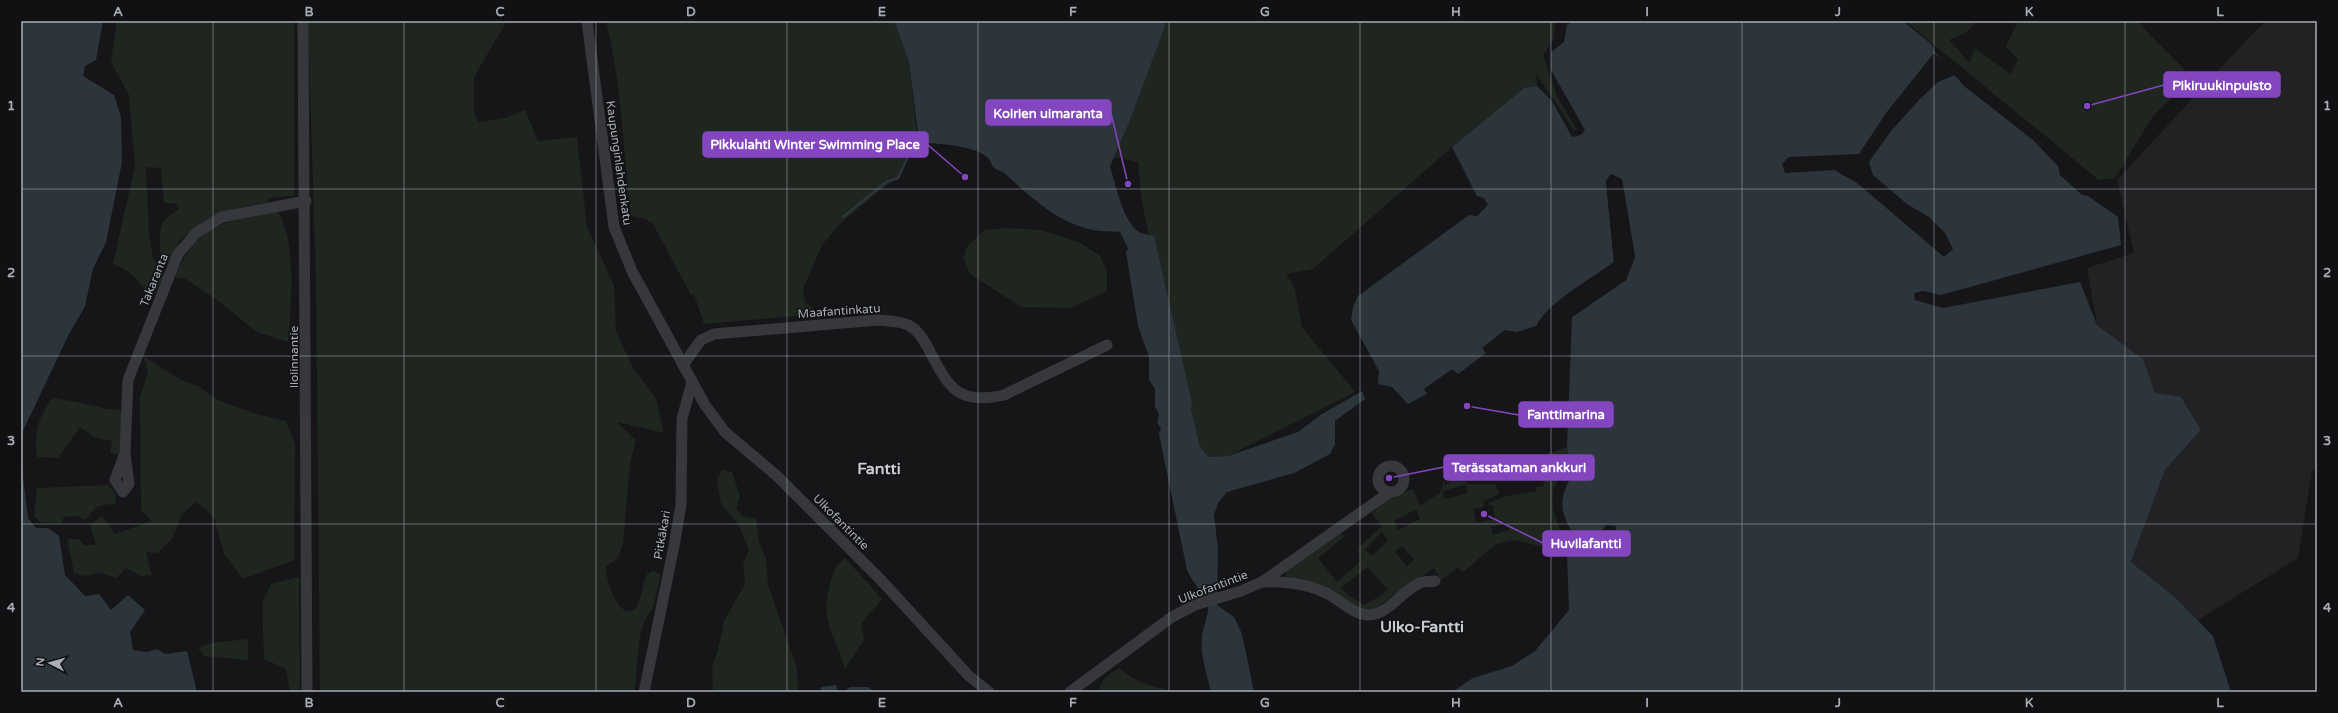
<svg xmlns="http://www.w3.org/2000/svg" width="2338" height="713" font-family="'Varela Round',sans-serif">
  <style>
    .built { fill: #222225 }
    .green { fill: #1e261f; fill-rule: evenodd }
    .water { fill: #2c353c }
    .pier { fill: #161618 }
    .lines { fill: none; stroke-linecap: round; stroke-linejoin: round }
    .stream { stroke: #2c353c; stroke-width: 2.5 }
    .canal { stroke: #2c353c; stroke-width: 10 }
    .minor { stroke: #37383d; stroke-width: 11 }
    .grid { fill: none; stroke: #a8adb8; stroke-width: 1; stroke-opacity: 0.55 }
    .labels { text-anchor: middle; stroke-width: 3; stroke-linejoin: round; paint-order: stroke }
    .street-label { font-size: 12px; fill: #a8adb8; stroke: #111113 }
    .district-label { font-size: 16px; font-weight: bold; fill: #c9ccd4; stroke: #111113 }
    .leader { fill: none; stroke: #8446be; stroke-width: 1.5 }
    .callout-dot { fill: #8446be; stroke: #111113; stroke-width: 1.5 }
    .callout { fill: #8446be; stroke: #8446be; stroke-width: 1.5 }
    .callout-label { font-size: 13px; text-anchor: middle; font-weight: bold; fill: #fff }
    .neatline { fill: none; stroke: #a8adb8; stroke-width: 1.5 }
    .grid-label { font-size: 13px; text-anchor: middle; font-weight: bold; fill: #a8adb8 }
  </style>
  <rect width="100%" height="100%" fill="#161618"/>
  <path class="built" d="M2268 21H2310L2317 28V466L2312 471 2298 558 2198 620 2176 598 2131 562 2165 470 2201 430 2155 393 2143 359 2097 325 2087 268 2134 253 2117 180 2257 29Z"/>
  <g class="green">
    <path d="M117 21H294V196L268 198V202L220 212 206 220 179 241 171 265 160 253C161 227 156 224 179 209L174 203H164L161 168 146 167 149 234 153 259 165 274 155 293 150 298C139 279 133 273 113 264L135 166 129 95 111 62Z"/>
    <path d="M308 21H507L474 77V114L479 122 505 118 525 110 538 141 577 137 587 227 614 285 616 331 632 366 656 399 664 433 617 422 636 440 630 464 623 543 618 558 606 567C605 578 619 622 635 609 641 604 643 582 647 574L653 571 661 575 652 611C635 624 639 671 634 692H320L316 281Z"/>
    <path d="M606 21H894L909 62 917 134 922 143 910 152 898 178 884 187 840 224 822 245 803 289 805 302 819 314 704 324 694 294 691 295 653 224 646 219 631 216C623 151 622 85 606 21Z"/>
    <path d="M1167 21H1555L1554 39 1543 55 1557 96 1577 130H1574L1536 74 1537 86 1524 88 1452 147 1313 269 1286 274 1294 286 1302 327 1355 392 1228 456 1209 457 1200 447 1191 409 1192 403 1148 232 1142 202 1138 162 1114 157 1129 123Z"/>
    <path d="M1905 21H1976C1969 33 1960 35 1949 40L1970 63 1974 48 2011 74 2018 60 2006 46 2017 24 2014 21H2137L2184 69 2186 83 2153 116 2115 178 2099 180Z"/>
    <path d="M278 212C297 241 291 307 288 342L257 332 221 303 186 279 175 277C197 222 226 222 278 212Z"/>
    <path d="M1007 228 1041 230 1081 243 1100 256 1107 271V291L1071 308 1021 307 969 273 964 258 966 248 984 230Z"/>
    <path d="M143 356 181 380 198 386 218 400 256 414 286 421 295 444 294 560 243 579 224 554 214 517 197 502 182 514 172 539 157 553 146 552 152 575 141 576 126 568 116 578 100 573 83 576 74 573 67 539H78L84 545H96L90 525 102 516 115 534 152 521 141 510 140 398 148 370Z"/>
    <path d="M53 398C71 401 89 404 107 409 113 410 116 408 123 411L119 454 110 453 112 441 96 438 80 427 58 458 37 457C34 433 38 416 53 398Z"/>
    <path d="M1567 447 1571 466 1580 467 1579 475 1562 470C1560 477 1553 487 1553 494 1551 508 1558 533 1569 541L1556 550 1514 540 1496 544 1463 572 1458 567 1441 580 1434 568 1399 591 1374 610 1357 609 1331 590 1286 576V571L1340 533 1345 536 1318 558 1337 582 1361 561 1358 548 1382 526 1372 514C1383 500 1396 494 1413 489L1420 506 1441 492 1444 481 1445 485 1451 483 1450 479 1466 476 1467 484H1496L1499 494 1483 501 1484 507 1473 509 1476 523 1495 519 1493 505 1489 506V503L1506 496 1537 491 1536 487 1544 486 1543 472 1534 473 1533 464 1538 457ZM1466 485 1468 493 1445 499 1442 491ZM1416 509 1420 519 1398 530 1394 521ZM1506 522 1509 530 1493 535 1491 527ZM1382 532 1388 541 1372 556 1365 550ZM1402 546 1414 560 1407 566 1395 552ZM1368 567 1387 589 1382 595 1364 605 1349 596 1341 587Z"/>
    <path d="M722 470 732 472 740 496 736 509 743 516 756 519 759 542 766 558 768 585 797 668 798 692H713L712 667 718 650 724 621 745 584 743 565 749 549 738 524 721 504 717 480Z"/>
    <path d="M108 485 115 493 116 504C98 505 96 505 86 520L76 516 64 517 61 523 40 522 34 516 37 488Z"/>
    <path d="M845 558 882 599 861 624 864 640 845 669C835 632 818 621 831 581 834 570 836 565 845 558Z"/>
    <path d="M299 577 300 692H290L286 669 264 659 262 603 271 584Z"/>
    <path d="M248 639V660L204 656 198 648 212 643Z"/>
    <path d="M1120 668C1137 685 1157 687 1180 692H1099C1099 680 1111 673 1120 668Z"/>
  </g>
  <g class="water">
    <path d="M21 21H103L96 60 85 66 83 76 114 95 121 117 122 162 106 242 93 269 85 306 68 336 21 435Z"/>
    <path d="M894 21H1167L1129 123 1110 166C1115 183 1123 222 1139 232 1143 234 1149 235 1154 236L1192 403 1191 409 1200 447 1209 457 1228 456 1298 432 1322 414 1362 391 1365 399 1335 421V444L1330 454 1294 473 1227 492 1218 503 1214 515 1218 549 1217 605 1234 617 1242 634 1254 692H1211C1207 674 1200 656 1202 637 1202 630 1209 614 1208 607 1205 595 1193 583 1187 570L1159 434 1161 429 1157 422 1159 414 1155 407V389L1149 380V357L1138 326 1126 252 1130 246 1128 233C1119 231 1111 232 1101 231 1061 227 1032 198 1003 172 988 167 994 163 986 156 972 146 939 143 922 143L919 140 909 62Z"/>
    <path d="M1572 21H1903L1931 44 1934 51 1964 86 2033 140 2058 166 2060 175 2082 195 2088 196 2118 217 2121 245 1941 295 1923 291 1914 293 1915 300 1943 308 2080 282 2097 325 2143 359 2155 393 2181 397 2201 430 2165 470 2131 562 2176 598 2213 636 2231 692H1452L1473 678 1512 666 1535 651 1569 610 1567 556 1614 546 1616 526 1606 525 1596 538 1579 542C1562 518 1556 504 1571 477L1579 475 1580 467 1571 466 1567 447 1572 317 1626 280 1635 257 1622 180 1611 174 1606 181 1614 262C1591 279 1549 301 1536 326L1517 332 1505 330 1482 348 1486 353 1458 374 1452 369 1424 389 1427 394 1408 404 1392 387 1378 384 1379 371 1351 320 1353 307 1358 296 1469 215 1477 216 1488 205 1484 198 1477 196 1452 147 1524 88 1537 86 1552 101 1572 137 1581 135 1585 130 1551 70V52L1564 42 1567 25Z"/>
    <path d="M21 460 28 518 36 528H48L59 536 65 575 85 596 99 594 111 610 128 595 145 610 130 632 133 650 147 652 156 649 166 654 187 651 197 692H21Z"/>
    <path d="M836 685 838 692H820L821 687Z"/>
    <path d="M850 687H868L875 692H843Z"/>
  </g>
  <g class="pier">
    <path d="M1934 53 1957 74 1938 82 1919 100 1891 131 1869 162 1873 175 1907 204 1929 217 1945 233 1953 249 1944 257 1857 183 1834 170 1785 173 1782 164 1789 157 1859 154 1886 113Z"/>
    <path d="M1611 174 1622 179 1635 257 1626 280 1572 317 1571 316 1624 279 1633 257 1620 181 1612 177 1608 182 1616 263 1561 303 1560 301 1614 262 1606 181Z"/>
  </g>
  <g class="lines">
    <path class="stream" d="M843 217 886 182 898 178 910 152 922 143"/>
    <path class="canal" d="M1122 224 1135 252"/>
    <g class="minor">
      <path d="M303 21 307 692"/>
      <path d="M587 21 614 227 632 271 705 405 725 432 777 476 881 580 969 676 989 692"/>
      <path d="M683 365 701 340 714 334 878 320C887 321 899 321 908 325 918 330 923 339 928 348 948 385 955 406 1004 395L1107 345"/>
      <path d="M125 453 129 484 123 492 115 480 125 453 128 380 178 254 196 233 222 217 306 201"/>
      <circle cx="1391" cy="479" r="13"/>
      <path d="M1262 582C1284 581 1308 584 1328 594 1341 601 1353 614 1368 615 1389 615 1402 590 1420 583 1424 581 1430 582 1435 581"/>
      <path d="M644 692 674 546 681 505 682 419 692 382"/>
      <path d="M1070 692 1172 617 1195 605 1241 591 1262 582 1390 492"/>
    </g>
  </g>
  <path class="grid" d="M213 21V692M404 21V692M596 21V692M787 21V692M978 21V692M1169 21V692M1360 21V692M1551 21V692M1742 21V692M1934 21V692M2125 21V692M21 189H2317M21 356H2317M21 524H2317"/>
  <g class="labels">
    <g class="street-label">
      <text transform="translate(619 163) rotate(82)" y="4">Kaupunginlahdenkatu</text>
      <text transform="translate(154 280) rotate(-68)" y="4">Takaranta</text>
      <text transform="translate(839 311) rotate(-4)" y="4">Maafantinkatu</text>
      <text transform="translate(294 357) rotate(-90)" y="4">Ilolinnantie</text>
      <text transform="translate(841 522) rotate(45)" y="4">Ulkofantintie</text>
      <text transform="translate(662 535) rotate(-80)" y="4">Pitkäkari</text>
      <text transform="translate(1213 587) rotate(-21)" y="4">Ulkofantintie</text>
    </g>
    <g class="district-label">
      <text x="879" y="474">Fantti</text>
      <text x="1422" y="632">Ulko-Fantti</text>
    </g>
  </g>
  <path class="leader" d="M2087 106L2164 85M1128 184L1111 113M965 177L928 145M1467 406L1519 415M1389 478L1444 467M1484 514L1543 543"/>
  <g class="callout-dot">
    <circle cx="2087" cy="106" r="4"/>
    <circle cx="1128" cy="184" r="4"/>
    <circle cx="965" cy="177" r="4"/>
    <circle cx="1467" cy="406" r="4"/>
    <circle cx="1389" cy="478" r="4"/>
    <circle cx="1484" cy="514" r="4"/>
  </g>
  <g class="callout">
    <rect x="2164" y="72" width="116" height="25" rx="4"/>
    <rect x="986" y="100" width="125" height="25" rx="4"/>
    <rect x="703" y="132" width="225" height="25" rx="4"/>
    <rect x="1519" y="402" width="94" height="25" rx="4"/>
    <rect x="1444" y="455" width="150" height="25" rx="4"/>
    <rect x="1543" y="531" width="87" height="25" rx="4"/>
  </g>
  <g class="callout-label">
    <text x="2222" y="90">Pikiruukinpuisto</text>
    <text x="1048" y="118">Koirien uimaranta</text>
    <text x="815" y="149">Pikkulahti Winter Swimming Place</text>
    <text x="1566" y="419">Fanttimarina</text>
    <text x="1519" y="472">Terässataman ankkuri</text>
    <text x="1586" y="548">Huvilafantti</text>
  </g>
  <rect width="2338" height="713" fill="none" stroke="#111113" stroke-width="44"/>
  <g transform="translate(50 663) rotate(276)" stroke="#111113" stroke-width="3" paint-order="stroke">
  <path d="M0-3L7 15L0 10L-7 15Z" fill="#a8adb8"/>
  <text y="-6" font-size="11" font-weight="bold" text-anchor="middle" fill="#a8adb8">N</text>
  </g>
  <rect x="22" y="22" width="2294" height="669" class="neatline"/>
  <g class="grid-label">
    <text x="118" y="16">A</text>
    <text x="309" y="16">B</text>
    <text x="500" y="16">C</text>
    <text x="691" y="16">D</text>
    <text x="882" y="16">E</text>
    <text x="1073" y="16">F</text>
    <text x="1265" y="16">G</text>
    <text x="1456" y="16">H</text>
    <text x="1647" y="16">I</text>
    <text x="1838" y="16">J</text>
    <text x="2029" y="16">K</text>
    <text x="2220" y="16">L</text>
    <text x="11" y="110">1</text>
    <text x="2327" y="110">1</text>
    <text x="11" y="277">2</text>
    <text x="2327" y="277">2</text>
    <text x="11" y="445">3</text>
    <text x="2327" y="445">3</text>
    <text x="11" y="612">4</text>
    <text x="2327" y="612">4</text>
    <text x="118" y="707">A</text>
    <text x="309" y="707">B</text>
    <text x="500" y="707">C</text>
    <text x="691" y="707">D</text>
    <text x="882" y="707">E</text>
    <text x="1073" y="707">F</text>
    <text x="1265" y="707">G</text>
    <text x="1456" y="707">H</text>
    <text x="1647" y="707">I</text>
    <text x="1838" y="707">J</text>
    <text x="2029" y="707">K</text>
    <text x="2220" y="707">L</text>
  </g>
</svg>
